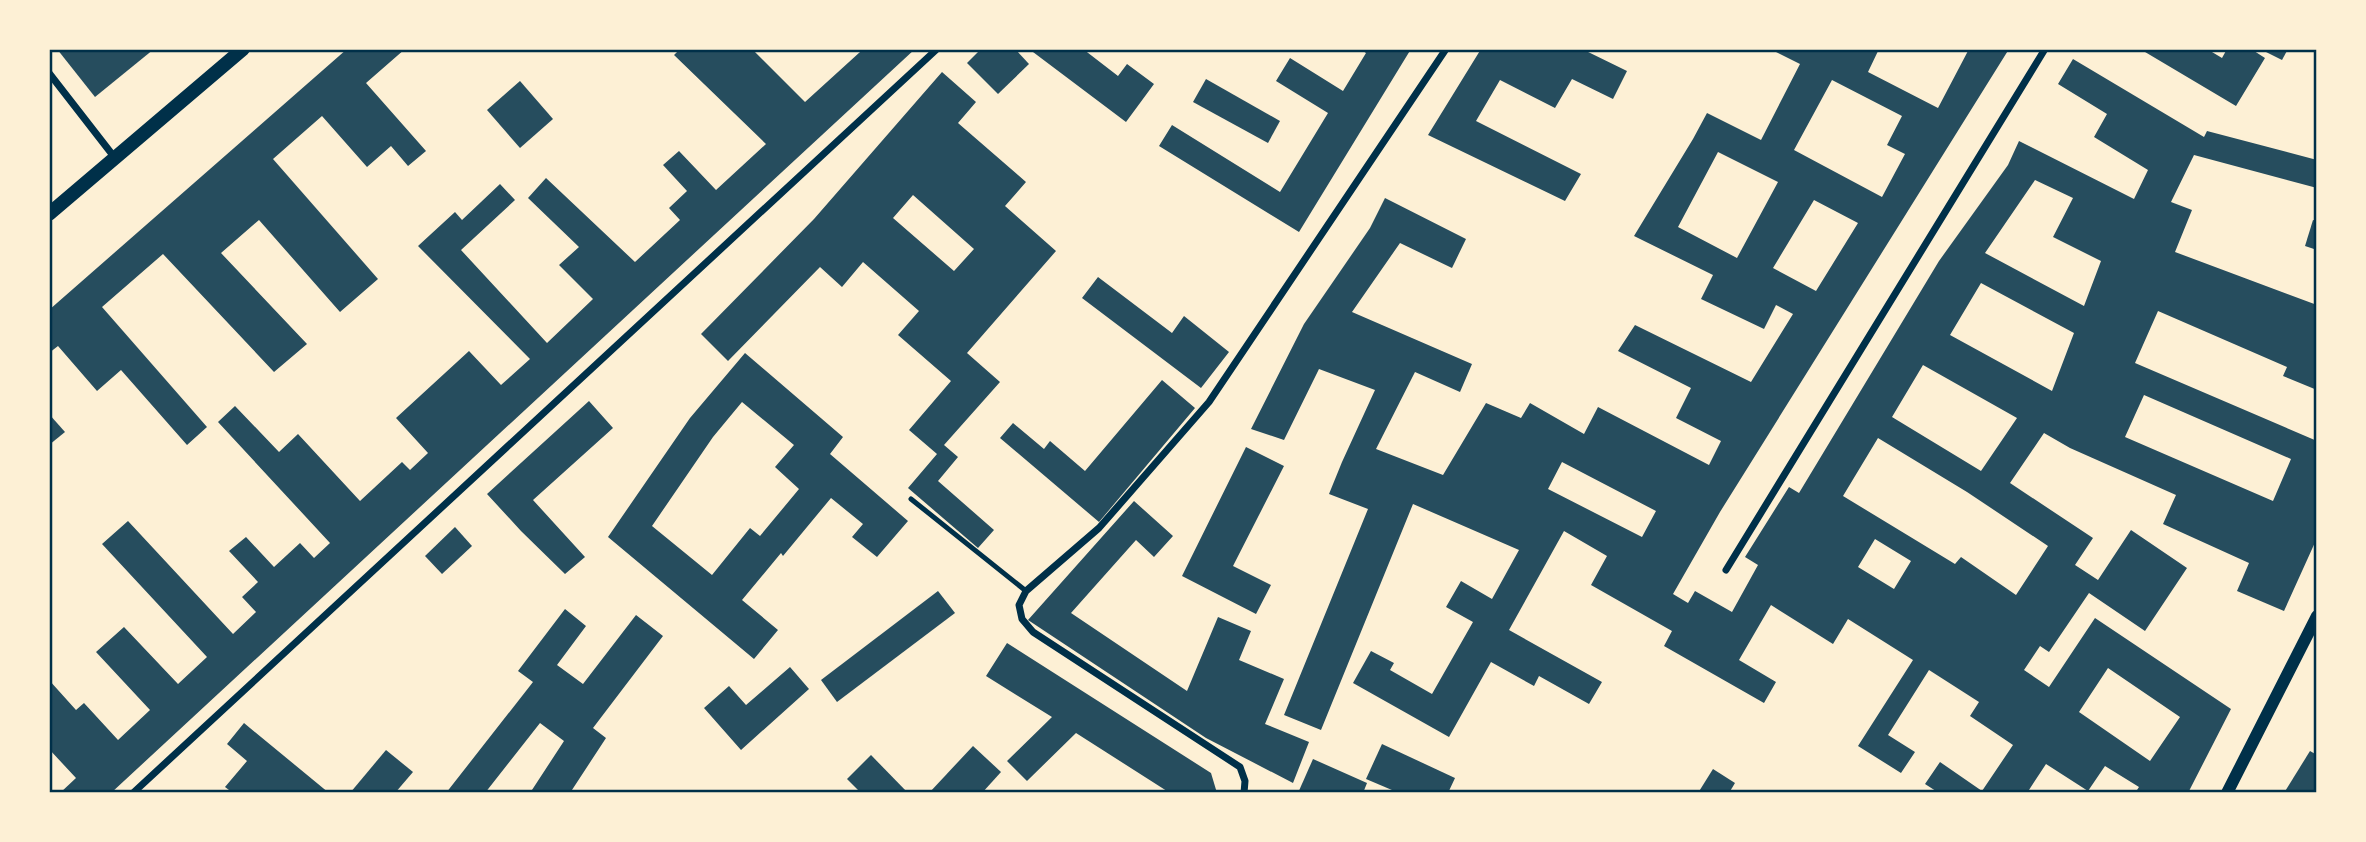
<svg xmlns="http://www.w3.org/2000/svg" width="2366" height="842" font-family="Rubik,sans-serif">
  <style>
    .building { fill: #264d5e; fill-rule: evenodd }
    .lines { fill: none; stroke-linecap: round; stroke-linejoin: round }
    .service { stroke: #003049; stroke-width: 5 }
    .minor { stroke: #003049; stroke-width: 7 }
    .tertiary { stroke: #003049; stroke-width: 12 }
    .secondary { stroke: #003049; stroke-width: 14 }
    .neatline { fill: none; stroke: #003049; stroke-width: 2.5 }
  </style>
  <rect width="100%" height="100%" fill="#fdf0d5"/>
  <g class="building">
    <path d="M57 49H154L95 97Z"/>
    <path d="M347 49H405L366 83 426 151 408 166 391 146 367 167 322 116 273 159 378 279 340 312 259 220 221 253 307 344 274 372 163 254 102 307 207 427 187 445 121 370 97 391 58 346 49 353V310Z"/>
    <path d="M680 49H752L805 102 860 52 858 49H915L111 793H60L76 778 49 749V680L76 710 84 703 118 740 150 710 96 652 124 627 178 684 207 657 102 544 128 521 233 634 256 612 242 597 258 582 229 551 246 537 274 567 300 543 314 558 330 543 218 422 235 406 279 452 298 434 360 501 402 462 410 470 428 453 396 418 469 351 501 385 530 359 418 246 455 212 462 220 500 184 515 200 461 250 547 343 593 299 559 265 579 247 528 198 546 178 635 262 680 220 669 208 687 191 663 165 679 151 716 190 766 144 674 55Z"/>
    <path d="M981 49H1015L1029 64 998 94 967 63Z"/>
    <path d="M1029 49H1083L1118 76 1127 64 1154 84 1126 122Z"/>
    <path d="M1360 49H1411L1299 232 1159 146 1172 125 1280 192 1328 113 1276 81 1290 58 1343 91 1366 53Z"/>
    <path d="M1481 49H1582L1627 71 1613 99 1572 79 1555 108 1500 80 1476 121 1581 174 1565 201 1428 135Z"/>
    <path d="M1770 49H1879L1868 72 1938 108 1969 49H2009L1720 512 1673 594 1688 603 1695 591 1732 612 1758 565 1745 557 1789 487 1799 493 1939 261 2008 165 2019 141 2134 199 2148 170 2094 137 2107 114 2058 84 2073 59 2204 137 2207 131 2317 160V188L2194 155 2171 202 2192 210 2175 252 2317 305V390L2283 376 2287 367 2158 311 2135 363 2317 441V538L2284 611 2237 591 2249 563 2163 524 2176 495 2070 448 2044 433 2010 483 2093 538 2075 565 2098 580 2131 530 2187 568 2145 631 2089 593 2049 652 2040 646 2024 670 2049 687 2095 618 2231 709 2188 793H2135L2139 787 2105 766 2088 791 2046 764 2027 793H1939L1925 784 1940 762 1982 791 2013 745 1970 716 1979 702 1929 670 1888 735 1915 752 1901 773 1858 746 1913 660 1848 619 1833 644 1771 605 1739 660 1776 682 1764 703 1664 646 1672 631 1591 585 1607 556 1564 531 1509 630 1602 682 1589 704 1539 676 1534 686 1491 662 1449 737 1353 683 1371 651 1394 663 1390 670 1432 694 1473 622 1446 607 1461 581 1492 599 1519 550 1413 504 1321 730 1284 715 1368 509 1329 494 1342 462 1375 390 1319 369 1284 440 1251 429 1304 324 1370 228 1385 198 1466 239 1452 268 1400 243 1352 312 1472 364 1460 392 1415 372 1376 449 1443 475 1486 403 1521 418 1530 403 1584 434 1598 407 1709 465 1721 441 1676 418 1691 388 1618 351 1635 325 1751 382 1793 314 1776 305 1764 329 1701 299 1713 275 1634 236 1693 139 1707 113 1761 140 1800 64ZM1832 80 1902 116 1887 145 1905 154 1882 197 1794 150ZM1718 152 1778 182 1737 258 1678 227ZM2035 180 2073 198 2053 237 2101 261 2084 306 1985 253ZM1814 200 1858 223 1816 291 1773 268ZM1981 283 2074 333 2052 391 1950 335ZM1923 365 2017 418 1981 471 1892 417ZM2144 395 2291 459 2273 501 2125 437ZM1878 438 1967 492 2048 546 2016 595 1961 557 1955 564 1843 496ZM1562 462 1656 511 1642 537 1548 489ZM1875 539 1911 561 1894 589 1858 567ZM2108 668 2180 717 2150 761 2079 712Z"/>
    <path d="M2140 49H2207L2222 58 2227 49H2251L2265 58 2236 106Z"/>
    <path d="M2260 49H2288L2282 60Z"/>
    <path d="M942 72 976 102 958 123 1026 182 1005 206 1056 251 967 353 1000 382 944 445 958 457 938 481 994 530 978 548 908 488 937 454 909 430 951 381 898 335 919 311 863 262 842 287 820 267 728 361 701 334 814 219ZM913 195 974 249 954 271 893 218Z"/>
    <path d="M1206 79 1280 121 1268 143 1193 102Z"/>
    <path d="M520 81 553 119 520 148 487 110Z"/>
    <path d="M2313 220 2317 221V250L2305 246Z"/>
    <path d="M1098 277 1172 333 1184 316 1229 352 1201 388 1082 298Z"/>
    <path d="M745 353 843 437 830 454 908 521 877 557 852 537 863 524 831 498 783 556 781 553 742 600 778 630 754 659 608 537 690 418ZM742 402 794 445 775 467 799 489 760 536 750 528 712 575 652 526 713 437Z"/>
    <path d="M1162 380 1195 408 1099 522 1000 438 1013 423 1044 449 1050 441 1085 471Z"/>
    <path d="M589 401 613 428 533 500 585 557 565 574 521 531 487 494Z"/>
    <path d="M49 414 65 432 49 445Z"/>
    <path d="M1246 447 1284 466 1233 566 1271 585 1256 614 1182 576Z"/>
    <path d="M1134 501 1173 536 1154 557 1136 540 1071 613 1187 691 1218 617 1251 631 1239 660 1284 679 1265 724 1309 742 1293 783 1206 738 1028 620Z"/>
    <path d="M455 527 472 546 442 574 425 556Z"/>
    <path d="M938 591 955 613 837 702 821 680Z"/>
    <path d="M565 609 586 626 557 665 583 684 636 615 663 636 593 728 606 738 570 793H530L564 741 540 723 485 793H446L533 682 518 671Z"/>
    <path d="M1007 643 1211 773 1217 793H1170L1076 733 1027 781 1007 761 1052 717 986 676Z"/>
    <path d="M790 667 809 689 741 750 704 708 729 686 746 705Z"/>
    <path d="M244 723 329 793H233L225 787 247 761 227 744Z"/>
    <path d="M1382 744 1455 778 1448 793H1399L1366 779Z"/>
    <path d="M973 746 1001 772 982 793H929Z"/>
    <path d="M386 750 413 772 395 793H350Z"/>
    <path d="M2310 751 2317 755V793H2284Z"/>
    <path d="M871 755 908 793H861L847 779Z"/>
    <path d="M1313 759 1367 783 1363 793H1298Z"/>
    <path d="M1713 769 1735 783 1729 793H1698Z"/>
  </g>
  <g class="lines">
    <path class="service" d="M911 499 1026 591"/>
    <g class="minor">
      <path d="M49 73 115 158"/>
      <path d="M1726 570 2045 49"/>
      <path d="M133 793 937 49"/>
      <path d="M1244 793 1245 781 1240 767 1033 632 1022 619 1019 605 1026 591 1099 528 1209 402 1446 49"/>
    </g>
    <path class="tertiary" d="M2227 793 2317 616"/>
    <path class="secondary" d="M49 214 243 49"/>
  </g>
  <rect width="2366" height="842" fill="none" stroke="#fdf0d5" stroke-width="102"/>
  <rect x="51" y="51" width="2264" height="740" class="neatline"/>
</svg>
